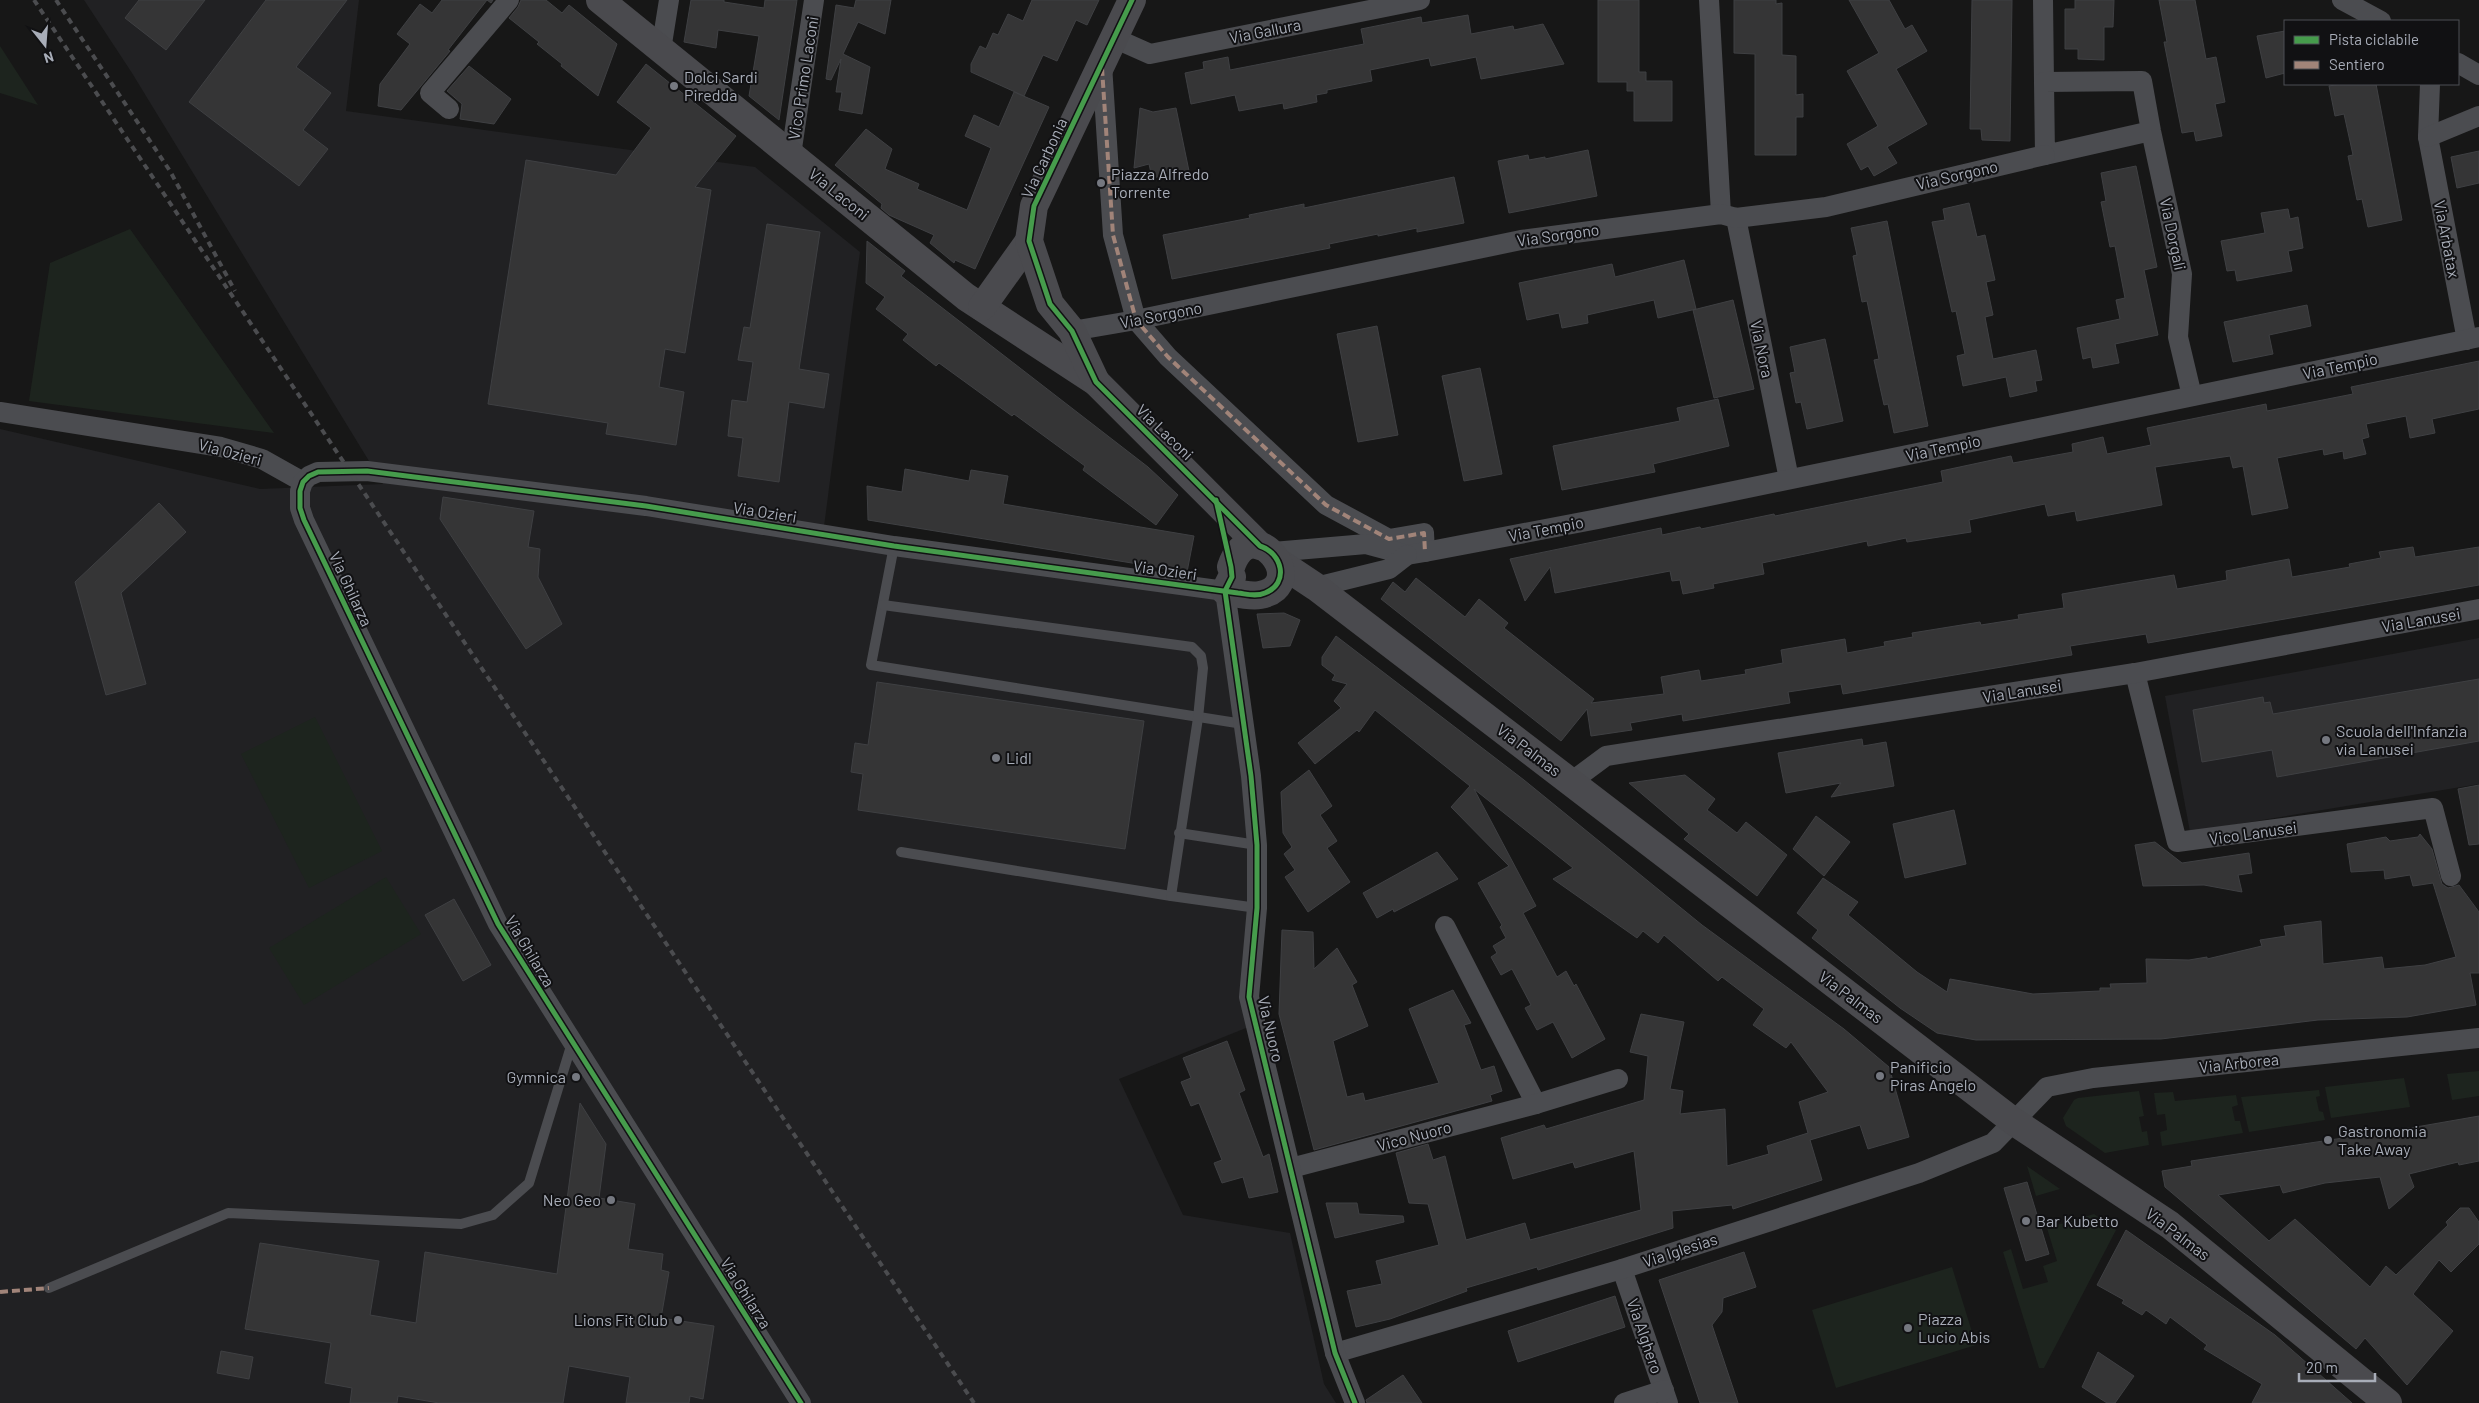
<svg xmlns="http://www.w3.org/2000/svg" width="2479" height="1403" font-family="Barlow,sans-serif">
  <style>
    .built { fill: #212123 }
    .green { fill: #1d241e }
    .building { fill: #353536; stroke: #3f4043 }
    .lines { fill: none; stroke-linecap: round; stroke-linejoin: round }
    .lane { stroke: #4b4c50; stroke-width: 10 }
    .street { stroke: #4b4c50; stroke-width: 20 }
    .secondary { stroke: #4a4a4e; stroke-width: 28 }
    .rail { stroke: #4b4c4f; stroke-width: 4; stroke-dasharray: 6 5; stroke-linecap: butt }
    .quiet { stroke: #a18479; stroke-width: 4; stroke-dasharray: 8 4; stroke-linecap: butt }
    .cycleway-casing { stroke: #111113; stroke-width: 8 }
    .cycleway { stroke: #469c4c; stroke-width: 5 }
    .poi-dot { fill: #757880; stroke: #111113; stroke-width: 2 }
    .labels { text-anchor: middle; stroke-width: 4; stroke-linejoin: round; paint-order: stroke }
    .street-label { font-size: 16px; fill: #a8adb8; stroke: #111113 }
    .poi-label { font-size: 16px; fill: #a8adb8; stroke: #111113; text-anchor: start }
  </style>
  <rect width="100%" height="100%" fill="#171717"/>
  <g class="built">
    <path d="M84 0H359L346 111 755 167 860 252 823 534 1225 591 1243 724 1256 1024 1119 1079 1183 1215 1290 1233 1324 1384 1336 1403H0V429L260 489 383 484 132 73Z"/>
    <path d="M2479 638V784L2190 832 2165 696Z"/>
  </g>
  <g class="green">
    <path d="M0 46 38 105 0 93Z"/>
    <path d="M130 229 274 433 29 401 50 263Z"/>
    <path d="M315 717 382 851 309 888 241 754Z"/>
    <path d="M386 877 421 934 304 1005 269 948Z"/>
    <path d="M2479 1071V1096L2452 1100 2447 1074Z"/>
    <path d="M2404 1078 2410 1107 2331 1118 2325 1087Z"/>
    <path d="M2319 1090 2320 1096 2316 1097 2319 1111 2323 1112 2325 1120 2249 1132 2241 1097Z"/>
    <path d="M2139 1091 2144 1116 2139 1117 2142 1132 2147 1131 2149 1145 2105 1153 2066 1126 2063 1118 2074 1100 2078 1098Z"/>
    <path d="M2173 1092 2175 1101 2236 1095 2238 1105 2232 1107 2235 1121H2240L2243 1133 2162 1146 2160 1132 2167 1130 2165 1114 2157 1115 2154 1093Z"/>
    <path d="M2027 1166 2060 1189 2036 1196Z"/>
    <path d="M2094 1214 2116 1230 2044 1368H2039L2003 1252 2011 1249 2023 1289 2048 1282 2043 1266 2057 1261 2047 1228Z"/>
    <path d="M1952 1267 1976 1345 1836 1388 1812 1310Z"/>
  </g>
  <g class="building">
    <path d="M139 0H205L166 50 125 18Z"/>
    <path d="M266 0H347L296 67 331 93 303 130 328 149 299 186 189 102Z"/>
    <path d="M442 0H493L491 3 487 0 448 50 450 51 401 110 378 106 380 84 410 44 397 34 420 4 432 13Z"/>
    <path d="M521 0H546L562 13 569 5 617 44 598 96 561 66 562 64 537 44 539 42 509 18 518 7Z"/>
    <path d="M691 0H724V2L764 8 765 0H797L779 120 749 96 759 36 718 30 716 48 684 42Z"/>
    <path d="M856 0H891L885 34 858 22 843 54 870 67 862 114 839 110 842 92H836L841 59 831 80 826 79 836 5 854 8Z"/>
    <path d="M1032 0H1099L1087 25 1076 20 1057 61 1043 55 1024 96 971 72V64L980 46 986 49 993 33 998 35 1008 14 1023 21Z"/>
    <path d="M1598 0H1639V72H1646V81H1672V121H1634V91H1627V82H1598Z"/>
    <path d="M1734 0H1776V4L1782 3V55L1796 56V95L1803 94V117H1796V155H1755V54L1734 53Z"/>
    <path d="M1849 0H1889L1905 29 1912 25 1927 51 1896 69 1927 124 1887 147 1897 163 1874 176 1868 166 1861 170 1847 144 1878 126 1847 71 1879 53Z"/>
    <path d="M1972 0H2012L2010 141 1982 140 1981 129H1970Z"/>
    <path d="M2075 0H2114L2113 27H2104V60L2078 59V49H2065V9H2075Z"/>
    <path d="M2159 0H2195L2206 59 2216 57 2225 102 2215 104 2222 136 2196 141 2194 131 2182 133 2164 42H2167Z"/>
    <path d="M1468 15 1471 34 1513 26 1514 30 1543 24 1564 64 1481 79 1476 57 1431 66 1429 58 1370 70 1372 81 1327 90V93L1316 95 1317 102 1284 109 1283 103 1239 111 1235 95 1191 104 1185 73 1204 69 1203 62 1228 57 1230 70 1364 44 1361 29 1421 17 1422 23Z"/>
    <path d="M2285 31V73L2266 78 2257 36Z"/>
    <path d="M646 64 736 136 695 187 711 190 685 353 665 349 659 387 684 392 676 445 606 434 608 423 488 404 526 160 616 175 651 128 617 102Z"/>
    <path d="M469 66 511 99 494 124 460 119 462 104 447 91Z"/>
    <path d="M2341 84H2376L2402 220 2368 227 2362 199 2357 200 2348 156 2353 155 2344 114 2335 116 2329 86Z"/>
    <path d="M1014 92 1049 107 975 269 955 260 954 263 930 243 934 235 889 215 881 208 882 204 835 165 866 129 892 149 885 169 919 184 917 189 967 210 991 148 965 136 974 115 999 127Z"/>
    <path d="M1140 108 1153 112 1176 108 1189 171 1152 178 1149 164 1134 168Z"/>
    <path d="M1588 150 1597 196 1509 213 1498 161 1528 155 1529 160 1545 157V159Z"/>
    <path d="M2479 151V183L2457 188 2451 157Z"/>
    <path d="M2136 166 2157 267 2144 270 2158 335 2115 344 2119 363 2093 368 2091 357 2083 359 2077 328 2120 319 2116 300 2125 298 2115 246 2110 247 2101 202 2106 201 2101 173Z"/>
    <path d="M1454 177 1464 223 1417 232V228L1378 236V234L1329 244 1330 248 1172 279 1163 235 1250 218 1249 215 1304 204V208Z"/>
    <path d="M1969 203 1977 237 1985 235 1995 280 1986 282 1993 315 1985 317 1993 359 2036 350 2042 380 2035 381 2037 391 2010 397 2006 377 1963 386 1957 356 1965 354 1956 311 1952 312 1932 222 1945 220 1943 209Z"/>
    <path d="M2288 209 2290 219 2298 217 2303 248 2288 251 2292 271 2237 281 2235 270 2227 271 2221 241 2265 233 2261 213Z"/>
    <path d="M1887 221 1928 426 1894 433 1888 404 1884 405 1874 360 1879 359 1867 301 1862 302 1853 256 1857 255 1851 228Z"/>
    <path d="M767 224 820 232 799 369 829 374 824 408 789 402 779 482 738 476 743 438 728 436 732 400 747 402 753 362 738 360 744 327 750 328Z"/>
    <path d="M867 241 905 271 901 276 1148 467 1178 495 1156 525 1083 470 1085 466 1014 414 1012 416 939 363 936 366 903 340 908 334 876 309 885 297 866 283Z"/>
    <path d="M1684 260 1696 309 1658 318 1654 300 1587 315 1588 323 1562 328 1559 313 1527 320 1519 283 1612 264 1615 277Z"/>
    <path d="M1733 300 1754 389 1714 398 1693 310Z"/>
    <path d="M2307 305 2311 326 2269 335 2273 354 2233 362 2224 322Z"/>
    <path d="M1377 326 1398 435 1358 442 1337 334Z"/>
    <path d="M1825 339 1843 421 1807 429 1801 402 1796 403 1790 373 1795 372 1790 347Z"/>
    <path d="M2479 361V409L2432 419 2435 433 2410 438 2406 416 2366 424 2369 437 2362 439 2366 454 2344 459 2343 451 2324 455 2323 449 2277 458 2288 508 2252 515 2243 466 2233 468 2230 456 2155 467 2162 505 2077 521 2075 511 2048 516 2045 504 1969 520 1971 532 1907 542 1906 538 1868 546 1867 541 1762 563 1764 574 1713 584 1714 588 1683 594 1680 580 1672 581 1670 571 1555 593 1550 567 1525 601 1510 559 1661 528 1662 535 1700 527 1701 529 1774 514 1775 516 1943 482 1941 471 2011 456 2013 463 2073 452 2072 444 2103 437 2107 454 2151 445 2147 428 2266 404 2267 411 2353 394 2351 387Z"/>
    <path d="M1480 368 1502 474 1464 481 1442 376Z"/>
    <path d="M1718 399 1729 446 1653 464 1655 472 1562 490 1553 446 1680 421 1677 408Z"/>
    <path d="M905 469 969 481 971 470 1008 476 1003 504 1194 536 1187 572 868 520 867 486 902 492Z"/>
    <path d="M443 497 534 511 528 547 540 549 538 577 562 624 526 649 440 519Z"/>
    <path d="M159 503 186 532 121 593 146 684 106 695 75 582Z"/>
    <path d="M2413 547 2415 557 2479 547V585L2148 643 2146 634 2070 646 2072 655 1843 694 1841 684 1788 692 1790 703 1683 721 1682 714 1630 723 1632 730 1591 736 1587 709 1561 741 1381 599 1393 582 1405 592 1416 578 1465 617 1479 599 1508 623 1504 628 1594 699 1591 703 1664 694 1661 677 1699 670 1701 681 1746 674 1745 670 1783 663 1781 650 1845 639 1847 653 1885 646 1884 642 1913 637 1912 633 1980 622 1981 625 2019 619 2018 615 2064 608 2062 594 2174 575 2177 589 2227 580 2226 571 2289 559 2292 577 2350 567 2349 564 2381 558 2379 552Z"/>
    <path d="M1284 613 1300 620 1290 646 1263 648 1257 614Z"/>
    <path d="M1336 636 1524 780 1702 925 1844 1029 1889 1067 1909 1137 1868 1149 1860 1125 1810 1140 1822 1180 1733 1209 1732 1205 1672 1211 1673 1228 1538 1270 1537 1267 1466 1288 1467 1291 1390 1319 1356 1327 1347 1291 1382 1284 1376 1261 1439 1245 1428 1204 1409 1203 1396 1153 1428 1144 1433 1160 1445 1156 1466 1240 1525 1223 1530 1240 1641 1210 1634 1151 1575 1168 1573 1162 1513 1179 1501 1138 1544 1125 1546 1129 1644 1100 1648 1056 1630 1052 1641 1014 1684 1022 1670 1089 1683 1091 1680 1114 1725 1109 1727 1166 1769 1154 1767 1146 1808 1133 1799 1102 1828 1092 1791 1042 1786 1048 1753 1025 1764 1009 1722 977 1718 981 1664 935 1658 943 1643 931 1637 938 1553 879 1573 868 1474 789 1536 906 1523 913 1557 977 1566 971 1574 986 1576 984 1605 1039 1572 1058 1553 1022 1537 1030 1525 1008 1531 1005 1512 969 1501 975 1491 957 1497 953 1493 946 1506 938 1500 927 1502 925 1478 883 1509 866 1451 807 1470 786 1375 710 1359 732 1357 730 1315 764 1298 743 1341 708 1334 701 1347 684 1332 680 1335 675 1322 665V657Z"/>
    <path d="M2479 679V741L2277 777 2272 750 2202 762 2193 710 2263 697 2264 703 2270 702 2273 714Z"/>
    <path d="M877 682 1144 721 1125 849 858 810 863 774 851 772 855 743 868 745Z"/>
    <path d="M1862 739 1863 746 1886 742 1894 786 1831 797 1841 783 1786 793 1778 753Z"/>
    <path d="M1309 770 1332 806 1320 815 1337 841 1327 848 1350 882 1308 912 1285 877 1295 870 1284 854 1292 847 1283 833 1281 792Z"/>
    <path d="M1685 775 1715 799 1707 810 1737 833 1746 822 1787 855 1757 896 1684 839 1689 834 1629 783Z"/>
    <path d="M2479 785V844L2469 845 2458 789Z"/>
    <path d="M1954 810 1966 864 1905 878 1893 824Z"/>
    <path d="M1816 816 1850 842 1824 876 1793 849Z"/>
    <path d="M2420 834 2432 849 2442 884 2448 888 2459 885 2479 912V973H2470L2476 1005 2407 1017 2318 1020 2161 1039 1976 1040 1937 1033 1900 1008 1812 938 1818 930 1797 913 1823 878 1858 902 1848 915 1917 972 1947 992 1950 979 2033 994 2100 991V988H2111L2110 984 2147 983 2146 959 2189 960 2207 957V959L2262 946 2260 940 2286 936 2284 926 2321 921 2323 964 2382 957 2384 969 2425 965 2456 957 2433 883 2413 886 2410 875 2385 879 2384 870 2351 872 2347 844 2386 837 2390 841 2418 837Z"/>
    <path d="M2155 842 2182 863 2249 853 2252 873 2238 875 2242 892 2204 885 2143 886 2135 845Z"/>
    <path d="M1437 852 1458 879 1394 912 1393 909 1377 918 1363 893Z"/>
    <path d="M454 899 491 965 463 981 425 915Z"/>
    <path d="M1282 930 1313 932 1314 969 1337 948 1357 982 1352 985 1368 1026 1333 1041 1347 1097 1363 1093 1365 1101 1439 1083 1409 1009 1453 990 1471 1023 1464 1025 1481 1070 1494 1066 1502 1091 1490 1095 1492 1101 1314 1150 1279 1014Z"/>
    <path d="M1227 1041 1245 1090 1239 1093 1263 1157 1269 1154 1278 1192 1249 1198 1243 1177 1222 1183 1214 1163 1222 1160 1199 1103 1191 1106 1181 1082 1191 1078 1183 1058Z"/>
    <path d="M580 1103 606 1144 599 1198 635 1204 628 1249 663 1254 661 1270 669 1272 661 1318 714 1326 703 1399 690 1396 689 1403H626L630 1377 569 1366 563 1403H439L398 1396 397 1403H350L352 1388 325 1383 331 1343 245 1329 260 1243 379 1261 370 1315 416 1323 425 1252 557 1274Z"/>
    <path d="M2479 1116V1161L2459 1165 2458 1162 2409 1174 2414 1187 2389 1209 2380 1177 2325 1183 2283 1193 2280 1185 2218 1195 2269 1241 2295 1219 2370 1287 2386 1266 2396 1275 2448 1225 2446 1222 2460 1208H2469L2479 1222V1244L2451 1272 2439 1260 2413 1294 2453 1331 2407 1385 2365 1338 2356 1349 2165 1187 2162 1171 2192 1166 2191 1161 2416 1127Z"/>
    <path d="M2027 1182 2049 1254 2026 1261 2004 1188Z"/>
    <path d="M1326 1203H1357L1359 1214 1403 1216 1404 1222 1335 1238Z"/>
    <path d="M2126 1230 2275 1335 2352 1403H2252L2262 1384 2204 1349 2207 1345 2170 1317 2166 1324 2146 1310 2142 1315 2122 1303 2124 1300 2097 1285Z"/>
    <path d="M1744 1252 1756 1287 1723 1298 1722 1312 1712 1325 1738 1403H1700L1659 1280Z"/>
    <path d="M1615 1296 1625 1327 1518 1362 1508 1331Z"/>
    <path d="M221 1351 253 1357 249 1379 217 1373Z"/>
    <path d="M2098 1352 2134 1376 2115 1403H2107L2082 1387Z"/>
    <path d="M1403 1375 1422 1403H1367L1366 1400Z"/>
  </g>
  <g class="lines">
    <g class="lane">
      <path d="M894 546 871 665 1243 724"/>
      <path d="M883 605 1192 647 1201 656 1203 668 1198 718 1171 896 901 852"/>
      <path d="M1179 833 1257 845"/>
      <path d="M1171 896 1257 908"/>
      <path d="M49 1288 228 1213 461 1224 493 1215 529 1183 572 1043"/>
    </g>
    <g class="street">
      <path d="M1709 0 1721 214"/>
      <path d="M2043 0 2044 82"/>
      <path d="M2342 0 2381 21"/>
      <path d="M1114 38 1150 54 1420 0"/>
      <path d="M661 50 669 0"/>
      <path d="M2458 63 2479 75"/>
      <path d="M1102 65 1113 235 1136 320 1168 357 1326 505 1389 539 1424 533 1425 552"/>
      <path d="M2430 84 2428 137 2467 340"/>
      <path d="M449 109 430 93 509 0"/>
      <path d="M2151 131 2045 155 2044 82 2142 81 2151 131 2182 274 2178 337 2192 396"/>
      <path d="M2428 137 2479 116"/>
      <path d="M791 155 814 0"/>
      <path d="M1736 218 1789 479"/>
      <path d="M1072 331 1136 320 1521 240 1721 214 1736 218 1826 207 2045 155"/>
      <path d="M0 412 221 447 262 459 303 482"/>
      <path d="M1273 552 1366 544 1407 555 1425 552 1598 519 2479 337"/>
      <path d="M1316 587 1389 569 1407 555"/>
      <path d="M2135 673 2177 842 2433 808 2451 876"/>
      <path d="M1571 782 1606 756 2135 673 2479 609"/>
      <path d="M1445 926 1536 1104"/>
      <path d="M1291 1168 1536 1104 1618 1079"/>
      <path d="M1622 1269 1668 1403"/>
      <path d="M1335 1353 1622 1269 1919 1173 1993 1143 2047 1087 2093 1078 2479 1038"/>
      <path d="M801 1403 498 924 304 520 300 508V491L303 482 309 476 318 472 367 471 646 506 894 546 1225 591 1251 776 1257 845V908L1249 997 1335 1353 1355 1403"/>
      <path d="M1624 1403 1664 1390"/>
    </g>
    <g class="secondary">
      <path d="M600 0 966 297 1096 382 1260 546"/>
      <path d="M982 307 1029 241"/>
      <path d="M1096 382 1072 331 1050 304 1029 241 1034 206 1132 0"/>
      <path d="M1280 563 1316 587 2013 1121 2170 1225 2388 1403"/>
      <path d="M1231 567C1251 507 1313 585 1260 595 1249 597 1236 593 1225 591L1232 577"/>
    </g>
    <g class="rail">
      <path d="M34 0 974 1403"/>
      <path d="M56 0 170 171 235 291"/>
    </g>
    <g class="quiet">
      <path d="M1102 68 1113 235 1136 320 1168 357 1326 505 1389 539 1424 533 1425 552"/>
      <path d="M0 1292 49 1288"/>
    </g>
    <defs>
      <g id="cycleway">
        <path d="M1216 500 1231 567 1232 577 1225 591"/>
        <path d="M1225 591 1251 776 1257 845V908L1249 997 1335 1353 1355 1403"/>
        <path d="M801 1403 498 924 304 520 300 508V491L303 482 309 476 318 472 367 471 646 506 894 546 1238 593C1247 594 1256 597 1265 593 1290 583 1282 553 1260 546L1096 382 1072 331 1050 304 1029 241 1034 206 1132 0"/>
      </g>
    </defs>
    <use href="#cycleway" class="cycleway-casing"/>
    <use href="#cycleway" class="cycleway"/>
  </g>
  <g class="poi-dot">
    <circle cx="674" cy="86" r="5"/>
    <circle cx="1101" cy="183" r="5"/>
    <circle cx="2326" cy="740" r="5"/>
    <circle cx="996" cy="758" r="5"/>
    <circle cx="1880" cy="1076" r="5"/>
    <circle cx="576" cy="1077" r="5"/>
    <circle cx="2328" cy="1140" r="5"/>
    <circle cx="611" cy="1200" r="5"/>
    <circle cx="2026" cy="1221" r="5"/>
    <circle cx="678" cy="1320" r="5"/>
    <circle cx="1908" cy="1328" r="5"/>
  </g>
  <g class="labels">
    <g class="street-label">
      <text transform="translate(1265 31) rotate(-11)" y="6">Via Gallura</text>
      <text transform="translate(803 78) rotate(-81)" y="6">Vico Primo Laconi</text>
      <text transform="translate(1044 158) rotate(-65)" y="6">Via Carbonia</text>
      <text transform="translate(1957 175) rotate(-13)" y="6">Via Sorgono</text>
      <text transform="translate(839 194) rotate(39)" y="6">Via Laconi</text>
      <text transform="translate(2173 234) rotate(78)" y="6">Via Dorgali</text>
      <text transform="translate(1558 235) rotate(-8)" y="6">Via Sorgono</text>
      <text transform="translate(2447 239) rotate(79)" y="6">Via Arbatax</text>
      <text transform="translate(1161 315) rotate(-11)" y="6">Via Sorgono</text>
      <text transform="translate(1762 349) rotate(78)" y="6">Via Nora</text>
      <text transform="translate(2340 366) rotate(-12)" y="6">Via Tempio</text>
      <text transform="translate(1165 432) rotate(44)" y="6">Via Laconi</text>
      <text transform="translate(1943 448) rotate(-12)" y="6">Via Tempio</text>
      <text transform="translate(230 452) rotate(15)" y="6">Via Ozieri</text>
      <text transform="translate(765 512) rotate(9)" y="6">Via Ozieri</text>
      <text transform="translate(1546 529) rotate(-11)" y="6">Via Tempio</text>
      <text transform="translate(1165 570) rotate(8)" y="6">Via Ozieri</text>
      <text transform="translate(351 589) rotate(65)" y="6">Via Ghilarza</text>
      <text transform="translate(2421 620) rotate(-10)" y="6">Via Lanusei</text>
      <text transform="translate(2022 691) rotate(-9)" y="6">Via Lanusei</text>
      <text transform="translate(1529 750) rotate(37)" y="6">Via Palmas</text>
      <text transform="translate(2253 833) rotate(-8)" y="6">Vico Lanusei</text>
      <text transform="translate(530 951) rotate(59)" y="6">Via Ghilarza</text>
      <text transform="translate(1851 997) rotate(37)" y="6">Via Palmas</text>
      <text transform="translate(1271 1029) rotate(77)" y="6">Via Nuoro</text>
      <text transform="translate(2239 1063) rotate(-6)" y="6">Via Arborea</text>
      <text transform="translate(1414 1136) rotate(-15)" y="6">Vico Nuoro</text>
      <text transform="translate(2178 1234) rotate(37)" y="6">Via Palmas</text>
      <text transform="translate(1680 1250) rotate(-18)" y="6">Via Iglesias</text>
      <text transform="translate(746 1293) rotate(58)" y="6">Via Ghilarza</text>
      <text transform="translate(1645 1336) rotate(71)" y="6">Via Alghero</text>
    </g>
    <g class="poi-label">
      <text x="684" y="83">Dolci Sardi<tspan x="684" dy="18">Piredda</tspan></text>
      <text x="1111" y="180">Piazza Alfredo<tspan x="1111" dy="18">Torrente</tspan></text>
      <text x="2336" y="737">Scuola dell'Infanzia<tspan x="2336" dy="18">via Lanusei</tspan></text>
      <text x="1006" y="764">Lidl</text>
      <text x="1890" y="1073">Panificio<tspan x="1890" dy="18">Piras Angelo</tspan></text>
      <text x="566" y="1083" text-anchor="end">Gymnica</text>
      <text x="2338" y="1137">Gastronomia<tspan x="2338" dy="18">Take Away</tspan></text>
      <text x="601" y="1206" text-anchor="end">Neo Geo</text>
      <text x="2036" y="1227">Bar Kubetto</text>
      <text x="1918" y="1325">Piazza<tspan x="1918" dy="18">Lucio Abis</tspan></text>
      <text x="668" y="1326" text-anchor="end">Lions Fit Club</text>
    </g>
  </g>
  <rect x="2284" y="20" width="175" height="65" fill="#111113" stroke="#4d4f55"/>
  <rect x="2294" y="36" width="25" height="8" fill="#469c4c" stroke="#4d4f55"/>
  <text x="2329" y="45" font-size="15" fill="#a8adb8">Pista ciclabile</text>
  <rect x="2294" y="61" width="25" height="8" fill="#a18479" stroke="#4d4f55"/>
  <text x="2329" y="70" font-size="15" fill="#a8adb8">Sentiero</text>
  <g transform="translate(45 45) rotate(163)" stroke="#111113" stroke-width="4" paint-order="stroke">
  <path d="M0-4L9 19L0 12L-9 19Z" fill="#a8adb8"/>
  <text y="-8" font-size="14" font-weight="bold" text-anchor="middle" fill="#a8adb8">N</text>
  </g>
  <path d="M2299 1373v8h76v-8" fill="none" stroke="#a8adb8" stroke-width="2.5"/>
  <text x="2306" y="1373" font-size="15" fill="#a8adb8" stroke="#111113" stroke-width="4" paint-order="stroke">20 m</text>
</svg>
